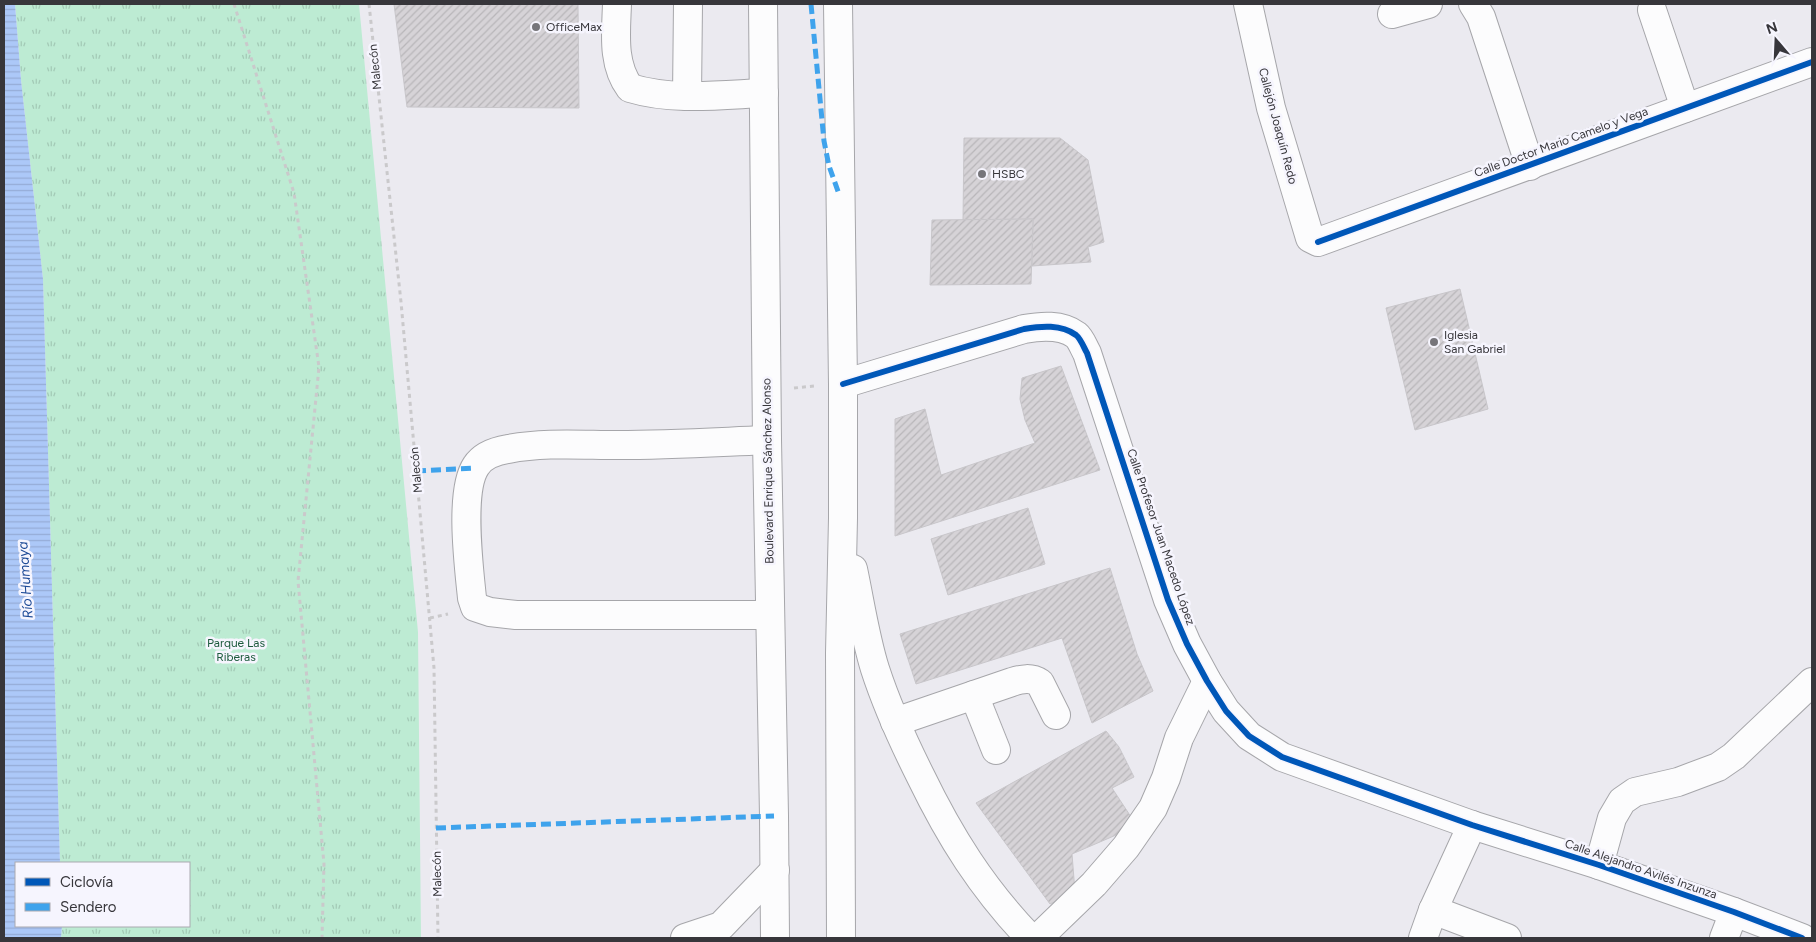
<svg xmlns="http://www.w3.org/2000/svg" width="1816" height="942" font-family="Figtree,sans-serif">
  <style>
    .park { fill: url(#park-tufts) }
    .water { fill: url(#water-rules) }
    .building { fill: url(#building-hatch); stroke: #c8c6ca }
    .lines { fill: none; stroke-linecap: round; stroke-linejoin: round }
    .minor-casing { stroke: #a6a6aa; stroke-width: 30 }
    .major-casing { stroke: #a6a6aa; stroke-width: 30 }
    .path { stroke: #cac9cb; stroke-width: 3; stroke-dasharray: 4 4; stroke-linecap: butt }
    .minor { stroke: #fcfcfd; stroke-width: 28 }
    .major { stroke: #fcfcfd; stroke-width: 28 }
    .quiet { stroke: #3fa3ec; stroke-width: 5; stroke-dasharray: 10 5; stroke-linecap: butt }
    .cycleway-casing { stroke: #f6f5fe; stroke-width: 9 }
    .cycleway { stroke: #0057b8; stroke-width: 6 }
    .poi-dot { fill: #76757a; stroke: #f6f5fe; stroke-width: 2 }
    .labels { text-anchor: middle; stroke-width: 5; stroke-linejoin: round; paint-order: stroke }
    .poi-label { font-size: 12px; fill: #37363b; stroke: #f6f5fe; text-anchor: start }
    .street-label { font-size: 12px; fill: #37363b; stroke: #f6f5fe }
    .park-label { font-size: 12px; fill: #1d5b3d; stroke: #f6f5fe }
    .water-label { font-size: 14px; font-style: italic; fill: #1c4996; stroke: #f6f5fe }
  </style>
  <defs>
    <pattern id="park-tufts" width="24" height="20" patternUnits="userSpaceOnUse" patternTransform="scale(1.25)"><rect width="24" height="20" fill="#bdebd3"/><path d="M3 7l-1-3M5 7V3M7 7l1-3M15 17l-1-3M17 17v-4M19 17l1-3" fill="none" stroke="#a3cab6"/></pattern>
    <pattern id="water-rules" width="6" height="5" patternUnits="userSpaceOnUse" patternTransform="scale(1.25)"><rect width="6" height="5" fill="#acc8f8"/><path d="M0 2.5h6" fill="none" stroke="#95acd6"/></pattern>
    <pattern id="building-hatch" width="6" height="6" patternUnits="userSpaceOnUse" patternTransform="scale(1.25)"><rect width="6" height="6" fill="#d6d3d7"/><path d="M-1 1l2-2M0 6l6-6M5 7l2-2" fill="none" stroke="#b8b6b9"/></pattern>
  </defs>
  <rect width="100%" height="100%" fill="#ebeaf0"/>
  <path class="park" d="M15 4H359L418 632 421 938H61L62 926H189V863H60L43 279 21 80Z"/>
  <path class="water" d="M4 4H15L21 80 43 279 60 863H16V926H62L61 938H4Z"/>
  <g class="building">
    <path d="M394 4H578L579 108 407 107Z"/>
    <path d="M964 138H1060L1088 160 1104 242 1088 247 1091 262 1032 266 1033 219 963 220Z"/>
    <path d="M1033 219 1031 284 930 285 932 220Z"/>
    <path d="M1460 289 1488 409 1415 430 1386 308Z"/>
    <path d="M1061 366 1100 470 895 536V419L925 409 941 475 1035 443 1025 420 1020 399 1022 378Z"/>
    <path d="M1028 508 1045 564 948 595 931 539Z"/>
    <path d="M1110 568 1137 654 1153 691 1092 723 1062 638 916 684 900 634Z"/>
    <path d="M1106 731 1119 747 1134 777 1112 788 1137 826 1072 854 1075 892 1050 904 976 803Z"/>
  </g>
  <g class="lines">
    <defs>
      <g id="minor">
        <path d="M617 4C616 33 612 64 630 88 673 101 720 95 764 93"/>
        <path d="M1248 4 1271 108 1310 238 1318 242 1812 62"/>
        <path d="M1473 4 1481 17 1530 166"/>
        <path d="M1652 10 1685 108"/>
        <path d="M1392 14 1428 4"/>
        <path d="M687 96 688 4"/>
        <path d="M843 384 1024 329C1041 326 1061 324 1076 335 1081 339 1084 348 1087 353L1168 600 1187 644 1207 681 1226 711 1249 736 1282 757 1472 825 1599 865 1734 912 1802 938"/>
        <path d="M767 440C717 442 668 445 618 445 582 445 544 442 508 449 496 451 483 455 476 466 459 491 469 568 472 598L475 607 490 612 516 615H770"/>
        <path d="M974 695 996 750"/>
        <path d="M895 722 1012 682C1022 679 1031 677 1040 683L1056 715"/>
        <path d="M1599 865 1612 818 1622 801 1635 792 1678 782 1718 767 1734 756 1812 682"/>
        <path d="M1433 910 1507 938"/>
        <path d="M685 938 721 926 775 870"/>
        <path d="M1038 938 1094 884 1126 847 1153 808 1166 778 1179 738 1207 681"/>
        <path d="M1423 938 1433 910 1472 825"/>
        <path d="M1724 938 1734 912"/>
      </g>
      <g id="major">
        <path d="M763 4 767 440 774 816 775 938"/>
        <path d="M838 4 843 384V518L840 653 841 938"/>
        <path d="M853 569C860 602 865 637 875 669 887 706 903 741 920 775 950 837 982 888 1030 938"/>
      </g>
    </defs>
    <use href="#minor" class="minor-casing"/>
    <use href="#major" class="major-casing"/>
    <g class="path">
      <path d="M234 4 294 193 319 367 298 581 324 864 322 938"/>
      <path d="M369 4 401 302 434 668 438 938"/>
      <path d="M794 388 815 386"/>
      <path d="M430 618 448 614"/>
    </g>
    <use href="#minor" class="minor"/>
    <use href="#major" class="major"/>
    <g class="quiet">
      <path d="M811 4 824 141 829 166 839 194"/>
      <path d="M416 471 474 468"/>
      <path d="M436 828 774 816"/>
    </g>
    <defs>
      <g id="cycleway">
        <path d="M1318 242 1812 62"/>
        <path d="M843 384 1024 329C1041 326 1061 324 1076 335 1081 339 1084 348 1087 353L1168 600 1187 644 1207 681 1226 711 1249 736 1282 757 1472 825 1599 865 1734 912 1802 938"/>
      </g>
    </defs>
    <use href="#cycleway" class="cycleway-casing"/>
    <use href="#cycleway" class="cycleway"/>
  </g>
  <g class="poi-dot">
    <circle cx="536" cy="27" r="5"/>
    <circle cx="982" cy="174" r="5"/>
    <circle cx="1434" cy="342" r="5"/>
  </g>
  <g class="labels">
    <g class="poi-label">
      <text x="546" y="31">OfficeMax</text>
      <text x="992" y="178">HSBC</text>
      <text x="1444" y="339">Iglesia<tspan x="1444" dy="14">San Gabriel</tspan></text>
    </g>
    <g class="street-label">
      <text transform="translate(375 67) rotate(-96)" y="4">Malecón</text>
      <text transform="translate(1278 126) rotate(75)" y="4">Callejón Joaquín Redo</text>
      <text transform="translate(1561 142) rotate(-20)" y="4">Calle Doctor Mario Camelo y Vega</text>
      <text transform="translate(416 470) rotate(-95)" y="4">Malecón</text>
      <text transform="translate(768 471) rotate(-91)" y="4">Boulevard Enrique Sánchez Alonso</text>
      <text transform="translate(1161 537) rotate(71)" y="4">Calle Profesor Juan Macedo López</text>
      <text transform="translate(1641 869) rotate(19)" y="4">Calle Alejandro Avilés Inzunza</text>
      <text transform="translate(437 874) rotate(-91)" y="4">Malecón</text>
    </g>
    <g class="park-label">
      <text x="236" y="647">Parque Las<tspan x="236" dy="14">Riberas</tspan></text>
    </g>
    <g class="water-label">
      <text transform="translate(25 580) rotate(-94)" y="5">Río Humaya</text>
    </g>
  </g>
  <rect width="1816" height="942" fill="none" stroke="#37363b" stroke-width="10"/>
  <rect x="15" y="862" width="175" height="65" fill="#f6f5fe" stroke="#aaa9b0"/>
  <rect x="25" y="878" width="25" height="8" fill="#0057b8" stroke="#aaa9b0"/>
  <text x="60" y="887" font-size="15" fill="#37363b">Ciclovía</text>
  <rect x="25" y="903" width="25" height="8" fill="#3fa3ec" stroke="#aaa9b0"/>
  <text x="60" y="912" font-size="15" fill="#37363b">Sendero</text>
  <g transform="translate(1776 40) rotate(341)" stroke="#f6f5fe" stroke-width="4" paint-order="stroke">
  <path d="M0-4L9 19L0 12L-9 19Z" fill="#37363b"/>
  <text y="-8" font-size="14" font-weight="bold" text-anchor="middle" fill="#37363b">N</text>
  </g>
</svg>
